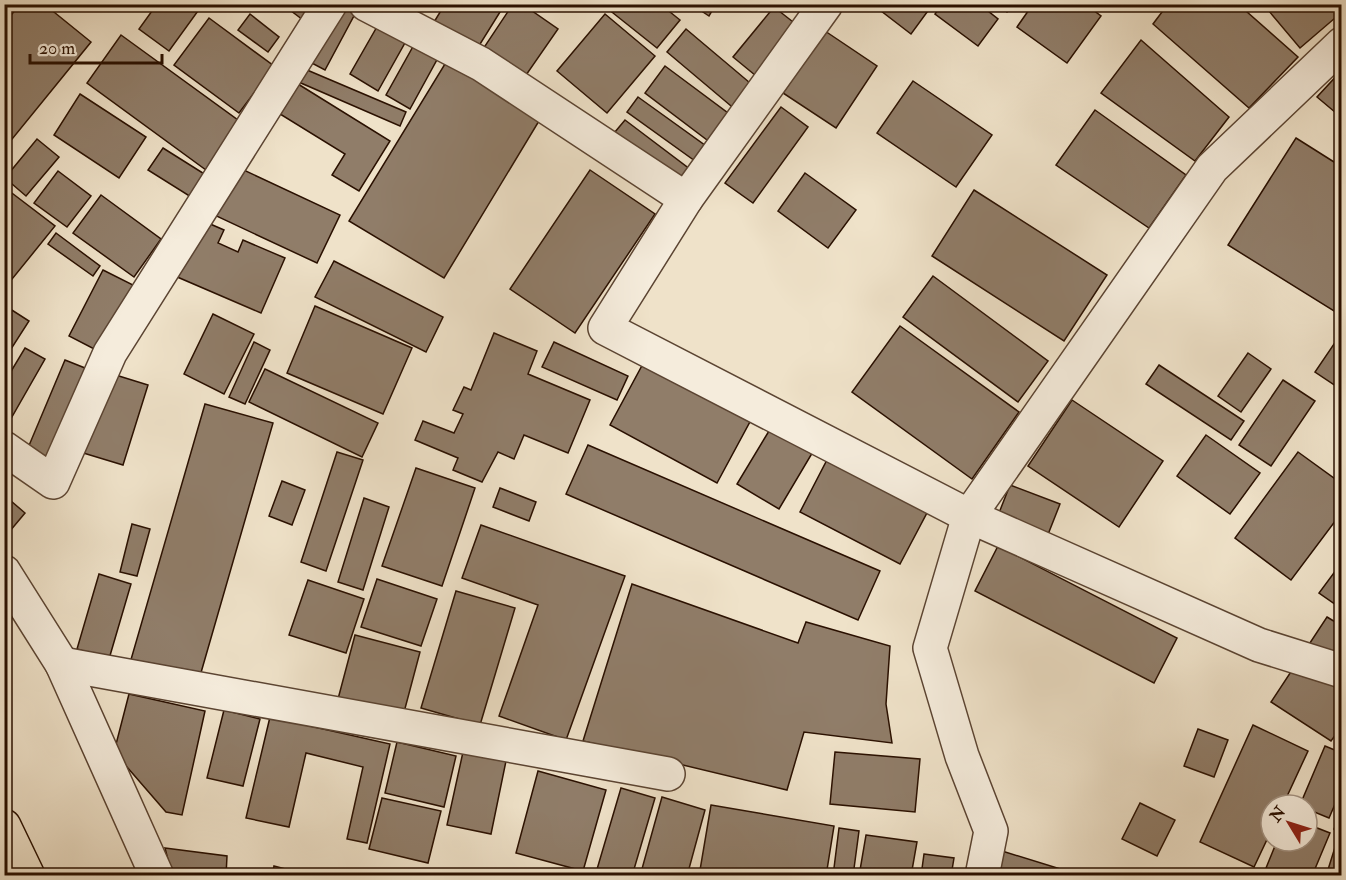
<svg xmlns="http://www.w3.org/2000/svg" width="1346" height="880" font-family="'IM FELL Double Pica',serif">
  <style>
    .building { fill: #907d69; stroke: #2a1000; stroke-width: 1.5 }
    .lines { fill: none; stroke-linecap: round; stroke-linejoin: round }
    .minor-casing { stroke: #5b4432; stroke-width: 36 }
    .motorway-casing { stroke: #2a1000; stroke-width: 36 }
    .minor { stroke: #f5ecdc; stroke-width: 33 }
    .motorway { stroke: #efe2c9; stroke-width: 33 }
  </style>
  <rect width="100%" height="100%" fill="#efe2c9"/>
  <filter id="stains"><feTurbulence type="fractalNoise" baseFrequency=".00333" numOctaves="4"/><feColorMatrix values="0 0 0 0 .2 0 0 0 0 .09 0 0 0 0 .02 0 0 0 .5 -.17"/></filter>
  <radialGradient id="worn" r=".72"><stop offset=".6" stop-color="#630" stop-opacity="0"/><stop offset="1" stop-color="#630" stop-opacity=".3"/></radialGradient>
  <g class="building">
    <path d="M20 4H44L91 42 4 149V24Z"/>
    <path d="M157 4H203L169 51 139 29Z"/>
    <path d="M282 4H320L307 23Z"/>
    <path d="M341 4 356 12 325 70 306 60Z"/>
    <path d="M445 4H505L477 49 434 22Z"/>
    <path d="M513 4H522L558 29 524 78 483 49Z"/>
    <path d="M612 4H660L680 20 657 48 608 9Z"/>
    <path d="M691 4H716L709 16Z"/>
    <path d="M872 4H933L911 34Z"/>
    <path d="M942 4H979L998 19 978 46 935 14Z"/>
    <path d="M997 4H1013L1007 12Z"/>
    <path d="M1033 4H1085L1101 16 1067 63 1017 27Z"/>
    <path d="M1168 4H1238L1298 57 1249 108 1153 24Z"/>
    <path d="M1263 4H1342V12L1300 48Z"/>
    <path d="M774 7 802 29 761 80 733 57Z"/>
    <path d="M250 14 279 37 268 52 238 30Z"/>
    <path d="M605 14 655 56 607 113 557 71Z"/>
    <path d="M209 18 274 66 239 113 174 65Z"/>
    <path d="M378 25 406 41 378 91 350 74Z"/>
    <path d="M686 29 756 88 737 111 667 52Z"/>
    <path d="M825 31 877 66 836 128 783 93Z"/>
    <path d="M121 35 242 123 206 170 87 83Z"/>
    <path d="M1141 40 1229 117 1195 161 1101 93Z"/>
    <path d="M415 43 439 56 410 109 386 95Z"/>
    <path d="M448 59 542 116 444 278 349 221Z"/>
    <path d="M665 66 736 119 715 146 645 93Z"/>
    <path d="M300 67 406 112 400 126 294 80Z"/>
    <path d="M1342 70V118L1317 97Z"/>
    <path d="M913 81 992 135 956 187 877 133Z"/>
    <path d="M298 84 390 141 359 191 332 175 345 154 280 114Z"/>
    <path d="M80 94 146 137 119 178 54 135Z"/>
    <path d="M638 97 713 151 702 166 627 112Z"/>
    <path d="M781 107 808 127 753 203 725 183Z"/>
    <path d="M1095 110 1186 175 1149 228 1056 165Z"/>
    <path d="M625 120 695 173 685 186 615 132Z"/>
    <path d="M1296 138 1342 167V316L1228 245Z"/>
    <path d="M37 139 59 157 26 196 5 178Z"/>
    <path d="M163 148 206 175 191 197 148 170Z"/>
    <path d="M233 165 340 215 317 263 210 213Z"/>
    <path d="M590 170 655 214 575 333 510 289Z"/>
    <path d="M58 171 91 196 67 227 34 203Z"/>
    <path d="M805 173 856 210 828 248 778 211Z"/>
    <path d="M4 187 55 226 4 289Z"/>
    <path d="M974 190 1107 275 1064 341 932 256Z"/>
    <path d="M101 195 161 239 134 277 73 233Z"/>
    <path d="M201 220 224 230 218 243 238 252 243 240 285 258 261 313 175 276Z"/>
    <path d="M56 233 100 266 93 276 48 244Z"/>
    <path d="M334 261 443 317 426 352 315 297Z"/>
    <path d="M103 270 135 286 100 352 69 336Z"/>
    <path d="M933 276 1048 361 1018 402 903 317Z"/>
    <path d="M4 305 29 321 4 360Z"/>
    <path d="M315 306 412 348 383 414 287 373Z"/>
    <path d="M213 314 254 334 224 394 184 374Z"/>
    <path d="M900 326 1019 412 972 479 852 392Z"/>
    <path d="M494 333 537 351 528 374 590 400 568 453 524 435 514 459 498 452 482 482 453 470 458 458 415 440 423 421 454 433 463 414 453 410 464 387 471 390Z"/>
    <path d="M1336 341 1342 346V390L1315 372Z"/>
    <path d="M254 342 270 350 245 404 229 397Z"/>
    <path d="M554 342 628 376 617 400 542 367Z"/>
    <path d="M25 348 45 359 5 429 4 383Z"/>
    <path d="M1248 353 1271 369 1241 412 1218 396Z"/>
    <path d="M65 360 95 372 56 467 25 455Z"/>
    <path d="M645 360 752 418 717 483 610 425Z"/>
    <path d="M1159 365 1244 421 1231 440 1146 384Z"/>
    <path d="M265 369 378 423 362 457 249 402Z"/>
    <path d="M106 372 148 385 123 465 80 452Z"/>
    <path d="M1283 380 1315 401 1271 466 1239 445Z"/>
    <path d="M1072 400 1163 461 1119 527 1028 466Z"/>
    <path d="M205 404 273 423 198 683 130 663Z"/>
    <path d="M772 426 814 450 779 509 737 484Z"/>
    <path d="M1206 435 1260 473 1230 514 1177 476Z"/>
    <path d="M588 445 880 571 858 620 566 494Z"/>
    <path d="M337 452 363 460 326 571 301 562Z"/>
    <path d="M1298 452 1342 484V512L1291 580 1235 538Z"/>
    <path d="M829 456 929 509 900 564 800 512Z"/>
    <path d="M416 468 475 488 442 586 382 566Z"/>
    <path d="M282 481 305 490 292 525 269 516Z"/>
    <path d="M1010 485 1060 504 1047 537 997 518Z"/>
    <path d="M500 488 536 502 529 521 493 507Z"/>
    <path d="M4 495 25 513 10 531 4 526Z"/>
    <path d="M364 498 389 507 363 590 338 582Z"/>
    <path d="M132 524 150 529 137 576 120 572Z"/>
    <path d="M481 525 625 576 566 740 499 716 538 605 462 578Z"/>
    <path d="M998 546 1177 638 1154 683 975 591Z"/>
    <path d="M1342 562V609L1319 593Z"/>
    <path d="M99 574 131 584 109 659 77 649Z"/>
    <path d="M377 579 437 599 421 646 361 627Z"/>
    <path d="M308 580 364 599 346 653 289 635Z"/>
    <path d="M632 584 798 643 806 622 890 646 886 704 892 743 804 732 787 790 583 741Z"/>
    <path d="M456 591 515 608 480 725 421 708Z"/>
    <path d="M1327 617 1342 626V726L1331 741 1271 702Z"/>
    <path d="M355 635 420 652 403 716 338 699Z"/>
    <path d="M129 694 205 711 182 815 166 812 114 752Z"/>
    <path d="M224 710 260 719 243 786 207 778Z"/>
    <path d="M270 717 390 744 367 843 347 839 363 767 306 753 289 827 246 818Z"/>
    <path d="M1253 725 1308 751 1283 805H1271V831L1254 867 1200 842Z"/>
    <path d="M1198 729 1228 740 1214 777 1184 766Z"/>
    <path d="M397 742 456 756 444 807 385 793Z"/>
    <path d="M1325 746 1342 753V788L1329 818 1307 809V805H1300Z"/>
    <path d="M463 752 506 761 491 834 447 825Z"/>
    <path d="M835 752 920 759 915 812 830 804Z"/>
    <path d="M538 771 606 790 583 871 516 853Z"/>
    <path d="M621 788 655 798 632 876H595Z"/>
    <path d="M662 797 705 810 687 876H640Z"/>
    <path d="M382 798 441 811 428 863 369 849Z"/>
    <path d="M1140 803 1175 820 1157 856 1122 839Z"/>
    <path d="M711 805 834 826 826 876H699Z"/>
    <path d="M1342 809V832L1334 829Z"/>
    <path d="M1307 824 1330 833 1312 876H1286L1266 868 1277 841H1307Z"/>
    <path d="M839 828 859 831 853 876H833Z"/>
    <path d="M866 835 917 842 911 876H859Z"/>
    <path d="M1336 844 1342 845V876H1326Z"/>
    <path d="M165 848 227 856 226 876H172Z"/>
    <path d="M1002 851 1083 876H995Z"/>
    <path d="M924 854 954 858 951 876H921Z"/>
    <path d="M274 866 312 876H272Z"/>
  </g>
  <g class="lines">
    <defs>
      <g id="minor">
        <path d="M366 4 481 64 686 199 605 328 969 516 1259 645 1342 671"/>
        <path d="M686 199 826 4"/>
        <path d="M4 448 53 482 110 353 330 4"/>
        <path d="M4 572 62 664 157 876"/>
        <path d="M62 664 668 774"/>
        <path d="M982 876 991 831 962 756 930 648 969 516 1212 168 1342 44"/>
      </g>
      <path id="motorway" d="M4 826 28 876"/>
    </defs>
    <use href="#minor" class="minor-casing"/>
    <use href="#motorway" class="motorway-casing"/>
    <use href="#minor" class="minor"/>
    <use href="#motorway" class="motorway"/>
  </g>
  <rect width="1346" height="880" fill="none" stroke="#efe2c9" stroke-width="24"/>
  <rect x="6" y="6" width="1334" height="868" fill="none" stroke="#2a1000" stroke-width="3"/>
  <rect x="12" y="12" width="1322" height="856" fill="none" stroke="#2a1000" stroke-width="1.5"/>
  <g transform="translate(1289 823) rotate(308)"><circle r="28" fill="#f5ecdc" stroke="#a49484" stroke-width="1.5"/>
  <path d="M0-4.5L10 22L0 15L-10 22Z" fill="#8f2418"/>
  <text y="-9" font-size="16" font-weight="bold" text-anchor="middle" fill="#2a1000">N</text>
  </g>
  <path d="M30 54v9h132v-9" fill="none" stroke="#2a1000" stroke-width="3"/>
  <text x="39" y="54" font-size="18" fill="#2a1000" stroke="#f5ecdc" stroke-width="4.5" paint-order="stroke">20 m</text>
  <rect width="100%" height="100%" filter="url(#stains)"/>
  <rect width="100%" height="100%" fill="url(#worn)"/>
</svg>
